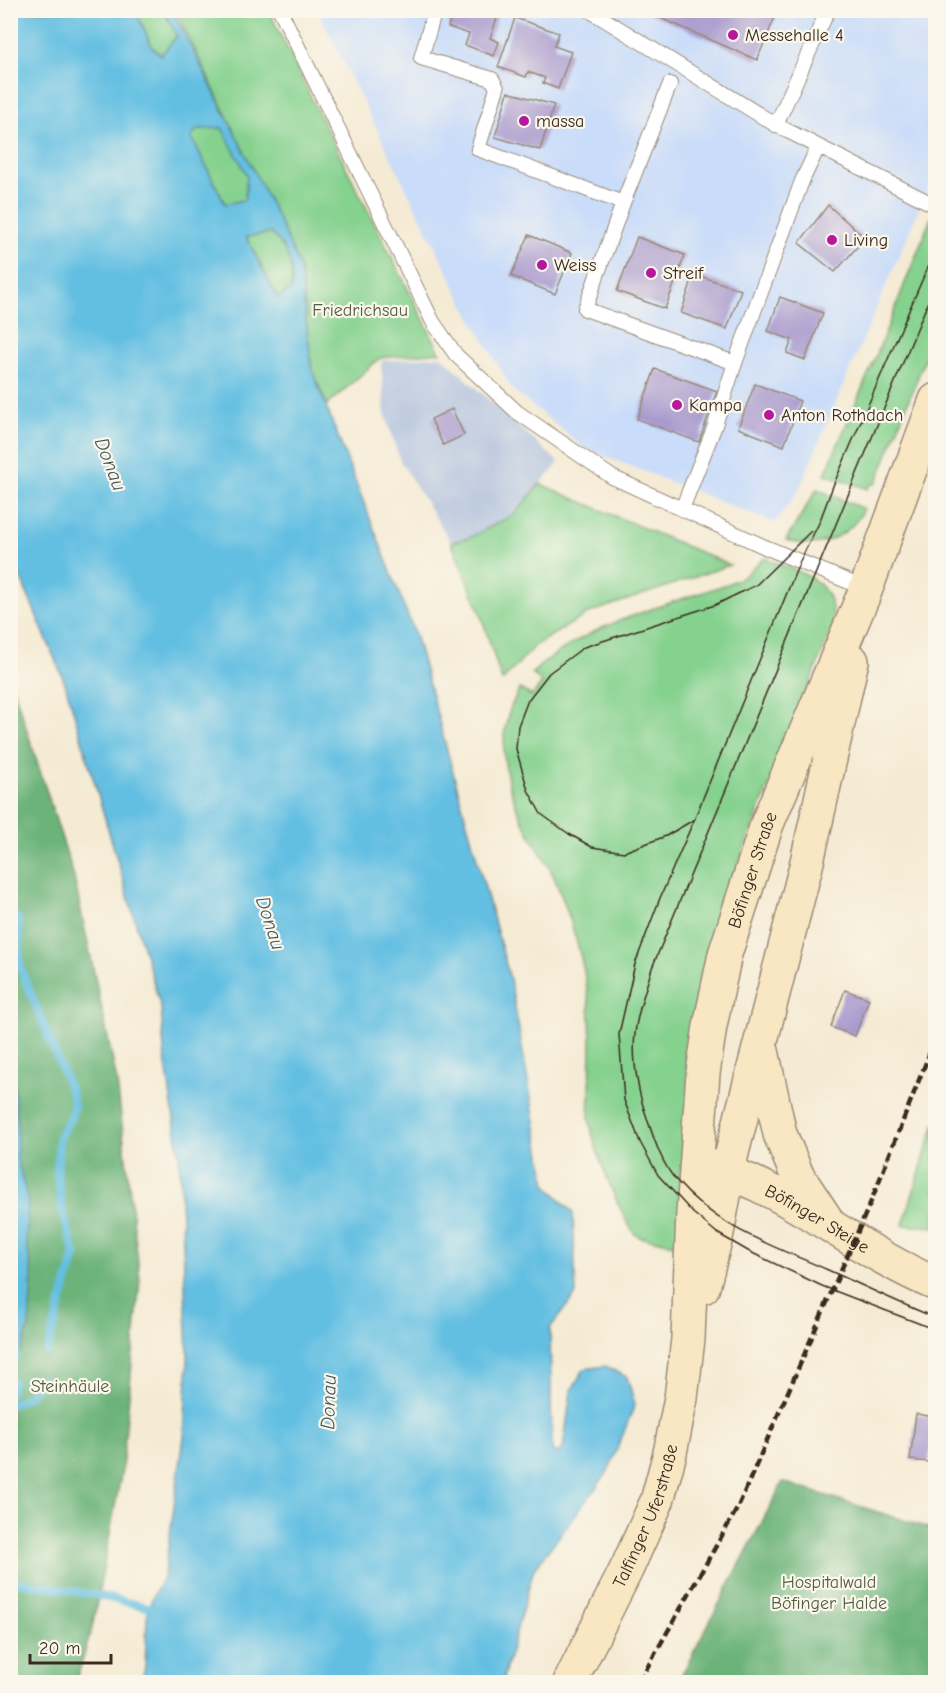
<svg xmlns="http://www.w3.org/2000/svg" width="946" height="1693" font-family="'Comic Neue',sans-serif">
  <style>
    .built { fill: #c9dcf9 }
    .industrial { fill: #b6c5de }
    .green { fill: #85d18e; stroke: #607e56; stroke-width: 1.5 }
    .forest { fill: #6cb379; stroke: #546e4c; stroke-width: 1.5 }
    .water { fill: #64bfe2; stroke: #507480; stroke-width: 1.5; fill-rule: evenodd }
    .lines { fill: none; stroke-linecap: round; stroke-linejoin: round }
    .stream { stroke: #64bfe2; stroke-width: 8 }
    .building { fill: #aa9bce }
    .lane-casing { stroke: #988a79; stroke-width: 16 }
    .secondary-casing { stroke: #988a79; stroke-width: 36 }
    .lane { stroke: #fff; stroke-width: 14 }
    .secondary { stroke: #f9e7c3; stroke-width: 33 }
    .tram { stroke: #3b2a1e; stroke-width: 1.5 }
    .rail { stroke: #3b2a1e; stroke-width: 4.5; stroke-dasharray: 9 4.5; stroke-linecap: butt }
    .poi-dot { fill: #b5179e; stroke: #fbf7ec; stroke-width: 2 }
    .labels { text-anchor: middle; stroke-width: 4.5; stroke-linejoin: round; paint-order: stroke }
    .poi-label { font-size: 18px; fill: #3b2a1e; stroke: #fbf7ec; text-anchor: start }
    .park-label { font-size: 18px; fill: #515c40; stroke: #fbf7ec }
    .street-label { font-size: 18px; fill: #3b2a1e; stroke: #fbf7ec }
    .water-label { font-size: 20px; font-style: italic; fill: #475759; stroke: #fbf7ec }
  </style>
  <rect width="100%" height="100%" fill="#fbf7ec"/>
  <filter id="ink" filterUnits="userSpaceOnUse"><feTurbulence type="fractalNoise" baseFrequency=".0167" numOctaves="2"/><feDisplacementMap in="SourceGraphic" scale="12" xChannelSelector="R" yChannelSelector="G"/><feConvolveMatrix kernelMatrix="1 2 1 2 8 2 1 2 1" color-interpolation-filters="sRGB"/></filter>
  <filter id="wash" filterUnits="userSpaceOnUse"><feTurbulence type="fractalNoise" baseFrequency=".008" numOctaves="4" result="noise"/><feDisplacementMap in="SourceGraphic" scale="24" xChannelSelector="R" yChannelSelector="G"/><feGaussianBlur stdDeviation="1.35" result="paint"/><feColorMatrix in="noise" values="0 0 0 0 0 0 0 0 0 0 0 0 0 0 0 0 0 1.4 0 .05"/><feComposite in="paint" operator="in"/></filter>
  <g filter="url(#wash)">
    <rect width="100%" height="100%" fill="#f5ebd4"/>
    <path class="built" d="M318 11H935V172L798 491 775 523 584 448 512 389 467 311Z"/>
    <path class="industrial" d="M441 356 559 463 515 513 469 538 451 542 400 461 385 414 381 361Z"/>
    <g class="green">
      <path d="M136 11H164L177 36 161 55 152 47Z"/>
      <path d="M176 11H269L326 128 440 352 380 358 327 405 312 370 300 268Z"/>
      <path d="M222 127 247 175 245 200 225 204 191 136 198 129Z"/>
      <path d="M931 218 936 220 935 333 876 484H870L868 489 825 474 874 361Z"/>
      <path d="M270 233C288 246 294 268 291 289L278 299 246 237Z"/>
      <path d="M540 484 730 565 589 613 537 644 502 681 480 612 451 542 469 538 515 514Z"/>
      <path d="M817 489 864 509C849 538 816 551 786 540Z"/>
      <path d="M764 558C802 574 838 578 832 628L728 889 698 1016 680 1245 639 1237 634 1233C617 1208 592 1145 589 1116 591 1064 594 1013 582 962 575 933 565 902 553 875 543 855 529 836 520 815 502 773 495 730 520 689L532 696 542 683 532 673C586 623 659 608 727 584L743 577Z"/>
      <path d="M935 1123V1227L903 1225Z"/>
    </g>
    <g class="forest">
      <path d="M11 681 73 873 117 1081 140 1279 122 1470 92 1628 76 1682H11V1353L21 1352 32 1274 26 1241 28 1201 17 1159V1122L14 1087 11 1079Z"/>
      <path d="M783 1482 935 1530V1682H678Z"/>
    </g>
    <g class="water">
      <path d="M10 11H136L152 47 161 55 177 36 164 11H173L279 220 300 268 312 370 415 634 510 979 546 1184 573 1213 576 1294 550 1328 552 1450 558 1453 563 1448 571 1391 584 1369 606 1366 627 1377 635 1404 608 1472 534 1569 502 1682H141L145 1667 147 1616 151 1601 164 1575 184 1437 188 1356 179 1153 164 1051 161 1008 65 683 11 555ZM222 128 247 175 245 200 225 204 191 136 198 129ZM270 233C288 246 294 269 291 289L278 298 246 237Z"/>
      <path d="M11 1079 14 1087 17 1122V1159L28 1201 26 1241 32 1274 29 1326 21 1352 11 1353Z"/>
    </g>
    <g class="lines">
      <g class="stream">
        <path d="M10 911 18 920 20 967 71 1092 74 1106 70 1119 59 1137 57 1174 62 1209 75 1255 47 1351"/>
        <path d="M15 1341V1359"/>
        <path d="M10 1393 13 1382"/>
        <path d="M10 1405 29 1396 42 1379"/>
        <path d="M10 1581 92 1594 160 1610"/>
      </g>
    </g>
    <g id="blocks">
      <g class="building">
        <path d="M454 10H500L490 38 499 42 494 56 465 45 469 34 448 27Z"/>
        <path d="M642 10H778L757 60Z"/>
        <path d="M515 18 559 33 554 46 571 52 558 89 543 83 545 78 528 72 526 77 498 67Z"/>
        <path d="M508 92 554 105 540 150 495 137Z"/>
        <path d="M828 205 865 238 835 272 799 243Z"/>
        <path d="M529 235 572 253 555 294 511 276Z"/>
        <path d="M637 237 685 255 665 309 617 291Z"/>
        <path d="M694 274 741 290 727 329 681 313Z"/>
        <path d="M780 297 823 313 805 360 787 353 792 340 768 331Z"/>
        <path d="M655 369 717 391 699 442 637 419Z"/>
        <path d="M755 384 800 401 784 446 738 428Z"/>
        <path d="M452 409 464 435 443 445 431 419Z"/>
        <path d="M845 990 869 999 855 1036 831 1027Z"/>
        <path d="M916 1414 935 1417 929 1462 910 1460Z"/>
      </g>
    </g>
  </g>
  <g filter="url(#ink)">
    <use href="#blocks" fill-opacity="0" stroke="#988a79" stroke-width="1.5"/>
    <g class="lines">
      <defs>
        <g id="lane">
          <path d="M280 10 433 322 456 355 517 412 612 477 765 547 866 589"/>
          <path d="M435 10 421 58 492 79 497 88 478 149 623 203"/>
          <path d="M589 10 776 125 936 206"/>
          <path d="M670 84 623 203 585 309 735 363 802 181 818 147"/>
          <path d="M776 125 828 10"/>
          <path d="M682 509 714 428 735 363"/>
        </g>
        <g id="secondary">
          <path d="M762 1051 780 1134 797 1175 826 1219"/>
          <path id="s1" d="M707 1165C791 1190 855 1250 936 1284"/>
          <path d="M703 1287 717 1233 732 1153 806 866 852 661"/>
          <path id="s2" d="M570 1682 627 1568 657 1501 670 1453 681 1398 688 1339 693 1213 703 1073 710 1026 725 954 767 824 864 594 936 400"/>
        </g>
      </defs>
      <use href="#lane" class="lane-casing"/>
      <use href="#secondary" class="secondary-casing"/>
      <use href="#lane" class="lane"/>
      <use href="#secondary" class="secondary"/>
      <g class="tram">
        <path d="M936 248 833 486 819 523 800 561 694 820 660 898 635 964 619 1034 624 1100 640 1142 658 1175 693 1213 717 1233 748 1251 822 1286 936 1330"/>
        <path d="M936 283 652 968C646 989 637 1012 635 1034 632 1057 638 1093 646 1115 653 1136 661 1163 676 1180 718 1229 772 1245 828 1270 864 1286 899 1303 936 1318"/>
        <path d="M695 819 666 836 624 852 592 847 569 834 541 814 528 790 516 749 518 726 528 700 549 673 584 647 715 605 756 585 811 531"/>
      </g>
      <path class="rail" d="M639 1682 737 1509 872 1199 936 1037"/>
    </g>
  </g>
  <g class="poi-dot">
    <circle cx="733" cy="35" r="6"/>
    <circle cx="524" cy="121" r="6"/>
    <circle cx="832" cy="240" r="6"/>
    <circle cx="542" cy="265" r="6"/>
    <circle cx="651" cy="273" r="6"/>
    <circle cx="677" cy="405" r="6"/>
    <circle cx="769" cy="415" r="6"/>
  </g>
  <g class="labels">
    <g class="poi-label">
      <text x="745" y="41">Messehalle 4</text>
      <text x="536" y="127">massa</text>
      <text x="844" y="246">Living</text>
      <text x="554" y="271">Weiss</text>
      <text x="663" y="279">Streif</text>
      <text x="689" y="411">Kampa</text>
      <text x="781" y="421">Anton Rothdach</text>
    </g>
    <g class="park-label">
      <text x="360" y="316">Friedrichsau</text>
      <text x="70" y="1392">Steinhäule</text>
      <text x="829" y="1588">Hospitalwald<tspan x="829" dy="21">Böfinger Halde</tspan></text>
    </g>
    <g class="street-label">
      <text dy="6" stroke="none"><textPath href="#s2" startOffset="842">Böfinger Straße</textPath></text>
      <text dy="6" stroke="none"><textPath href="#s1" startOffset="123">Böfinger Steige</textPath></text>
      <text dy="6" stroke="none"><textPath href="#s2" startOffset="183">Talfinger Uferstraße</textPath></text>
    </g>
    <g class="water-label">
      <text transform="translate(111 464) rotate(69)" y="7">Donau</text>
      <text transform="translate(271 923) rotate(72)" y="7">Donau</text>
      <text transform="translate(328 1402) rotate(-88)" y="7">Donau</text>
    </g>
  </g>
  <rect width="946" height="1693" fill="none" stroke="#fbf7ec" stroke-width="36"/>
  <path d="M30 1654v9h81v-9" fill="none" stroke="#3b2a1e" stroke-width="3"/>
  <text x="39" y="1654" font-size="18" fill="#3b2a1e" stroke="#fbf7ec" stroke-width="4.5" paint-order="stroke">20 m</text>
</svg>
